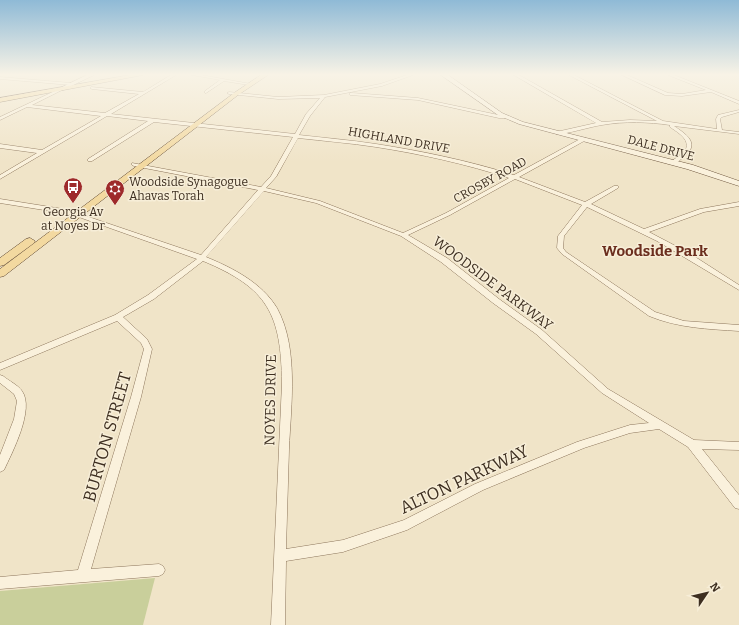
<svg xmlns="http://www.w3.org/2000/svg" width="739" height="625" font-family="Bitter,serif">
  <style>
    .green { fill: #c9cf9b }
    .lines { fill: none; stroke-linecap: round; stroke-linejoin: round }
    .street-casing { stroke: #8d765c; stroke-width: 1 }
    .secondary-casing { stroke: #6f573f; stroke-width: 1 }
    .primary-casing { stroke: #5b4430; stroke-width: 1 }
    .street { fill: #faf1dc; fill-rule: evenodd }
    .secondary { fill: #faf1dc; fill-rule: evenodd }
    .primary { fill: #f3d9a0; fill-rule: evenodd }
    .labels { text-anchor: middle; stroke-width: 3; stroke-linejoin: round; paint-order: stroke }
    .far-street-label { font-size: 12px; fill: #3d2e20; stroke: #f7eed8 }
    .far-poi-label { font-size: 12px; fill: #3d2e20; stroke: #f7eed8; text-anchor: start }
    .street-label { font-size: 14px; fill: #3d2e20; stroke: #f7eed8 }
    .neighbourhood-label { font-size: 15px; font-weight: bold; fill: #6b2e1e; stroke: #f7eed8 }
    .near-street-label { font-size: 17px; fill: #3d2e20; stroke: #f7eed8 }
  </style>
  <rect width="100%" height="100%" fill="#f0e4c8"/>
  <path class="green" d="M155 578 143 625H0V591Z"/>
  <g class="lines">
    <defs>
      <g id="street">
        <path d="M171 75H176L111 114 295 134 306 114 320 98 278 99 229 94 227 93 229 92 278 97 324 95 380 84 407 75H413L382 86 325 97 310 116 299 135C325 138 350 140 376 144 422 151 469 161 514 175L582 138H586V140L519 177 585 202 614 186H618V188L591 204 644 229 700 209 739 202V206L704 212 649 232 689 253 739 285V290L657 241 587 207 564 236 563 248 566 252 655 312 684 321 739 325V331C708 329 678 328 649 316L562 254 557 248 558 236 582 205 515 179 450 215 408 235 447 258 499 299 542 330 608 389 694 440 739 442V450L702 449 739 495V509L735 508 688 447 659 429 630 433 584 448 483 490 407 530 343 552 286 561 285 625H271L282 383C281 314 268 288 203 261L154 299 123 317 147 339 152 349 141 397 91 569 159 564 163 566 165 570 163 574 159 576 0 589V577L78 570 131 397 144 349 141 343 117 321 0 370V363L115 315 148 295 197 259 76 216 63 213 0 203V199L63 209 80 214 201 255 258 190 134 166 132 165V163L261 187 271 176 293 137 154 122 92 161H88V159L148 121 107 116 0 179V175L37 153 0 148V144L42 150 101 116 27 107 0 120V117L61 88H62V90L32 105 105 113 139 94 92 89 90 88 91 87 143 92ZM298 138C324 141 350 143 376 147 421 154 466 164 509 178L446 213 403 233 320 201 266 188 276 177ZM264 191 316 203 401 236 441 262 493 303 536 334 602 393 649 423 630 425 577 442 475 484 404 520 343 540 286 549C287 516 288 482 289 449 291 405 299 348 277 308 262 283 233 268 206 257Z"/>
        <path d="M192 75H201L251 84 249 85 224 81 206 93H205V91L220 80Z"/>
        <path d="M514 75H519L602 122 630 120 657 121 569 75H574L663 121 717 129 716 119 718 115 739 110V112L722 117 720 119 722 130 739 132V134L674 126C686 134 700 143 685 156 681 159 678 162 674 164L671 162C675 158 683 154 686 149 690 139 677 132 670 127V125C648 122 625 121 602 125 589 127 568 134 556 134V132L596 123Z"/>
        <path d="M622 75H627L668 93 682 94 706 90 668 75H674L739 101V104L711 92 682 96 665 95Z"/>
        <path d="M0 77 71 83 73 84 71 85 0 79Z"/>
        <path d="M352 93 418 98 508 117 506 118H499L418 100 350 95V93Z"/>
        <path d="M0 375 3 376C9 381 18 385 22 391 35 409 12 453 4 470L0 472V455L14 419 17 401 14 394 0 383Z"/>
      </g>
      <g id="secondary">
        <path d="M87 75H94L63 90 58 89Z"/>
        <path d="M441 75H448L502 113 523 122 693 165 739 181V186L687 169 519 124 498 115Z"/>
      </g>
      <g id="primary">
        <path d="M130 75H143L0 102V98Z"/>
        <path d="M261 75H268L238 95 4 276 0 277V269L234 93Z"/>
        <path d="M30 238 35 241 34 243 4 265 0 266V258L26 239Z"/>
      </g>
    </defs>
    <use href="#street" class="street-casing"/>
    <use href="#secondary" class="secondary-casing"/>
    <use href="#primary" class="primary-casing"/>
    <use href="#street" class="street"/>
    <use href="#secondary" class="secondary"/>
    <use href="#primary" class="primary"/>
  </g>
  <linearGradient id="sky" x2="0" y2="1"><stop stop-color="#8fbad6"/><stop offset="0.46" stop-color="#f8f3e6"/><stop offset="1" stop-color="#f8f3e6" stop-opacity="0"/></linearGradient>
  <rect width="739" height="162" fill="url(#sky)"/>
  <defs>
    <symbol id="bus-pin" viewBox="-11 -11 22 30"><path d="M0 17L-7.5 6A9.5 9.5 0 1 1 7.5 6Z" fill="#9e2a2b" stroke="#f7eed8"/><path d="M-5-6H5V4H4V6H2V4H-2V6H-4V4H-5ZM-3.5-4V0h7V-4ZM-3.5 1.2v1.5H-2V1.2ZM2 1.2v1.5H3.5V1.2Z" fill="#fff"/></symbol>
    <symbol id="synagogue-pin" viewBox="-11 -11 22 30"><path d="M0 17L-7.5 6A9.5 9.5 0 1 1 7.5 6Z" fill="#9e2a2b" stroke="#f7eed8"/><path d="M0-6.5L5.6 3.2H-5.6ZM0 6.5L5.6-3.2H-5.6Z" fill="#fff"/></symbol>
  </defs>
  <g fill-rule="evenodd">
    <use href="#bus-pin" x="62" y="176" width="22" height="30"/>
    <use href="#synagogue-pin" x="104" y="178" width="22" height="30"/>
  </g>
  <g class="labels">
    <g class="far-street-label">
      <text transform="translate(399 140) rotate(10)" y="4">HIGHLAND DRIVE</text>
      <text transform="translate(661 148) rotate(15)" y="4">DALE DRIVE</text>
      <text transform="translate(490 180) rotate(-29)" y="4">CROSBY ROAD</text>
    </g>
    <g class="far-poi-label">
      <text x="129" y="186">Woodside Synagogue<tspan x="129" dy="14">Ahavas Torah</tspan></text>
      <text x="73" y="216" text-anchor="middle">Georgia Av<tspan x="73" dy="14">at Noyes Dr</tspan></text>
    </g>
    <g class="street-label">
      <text transform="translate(493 283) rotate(37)" y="5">WOODSIDE PARKWAY</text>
      <text transform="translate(270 400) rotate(-89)" y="5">NOYES DRIVE</text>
    </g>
    <g class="neighbourhood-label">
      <text x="655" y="256">Woodside Park</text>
    </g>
    <g class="near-street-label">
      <text transform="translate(107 437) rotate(-74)" y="6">BURTON STREET</text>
      <text transform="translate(464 479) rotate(-25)" y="6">ALTON PARKWAY</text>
    </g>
  </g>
  <g transform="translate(707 593) rotate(55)" stroke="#f7eed8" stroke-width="3" paint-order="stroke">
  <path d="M0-3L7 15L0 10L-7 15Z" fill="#3d2e20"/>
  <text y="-6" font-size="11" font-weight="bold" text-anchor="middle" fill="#3d2e20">N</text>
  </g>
</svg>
